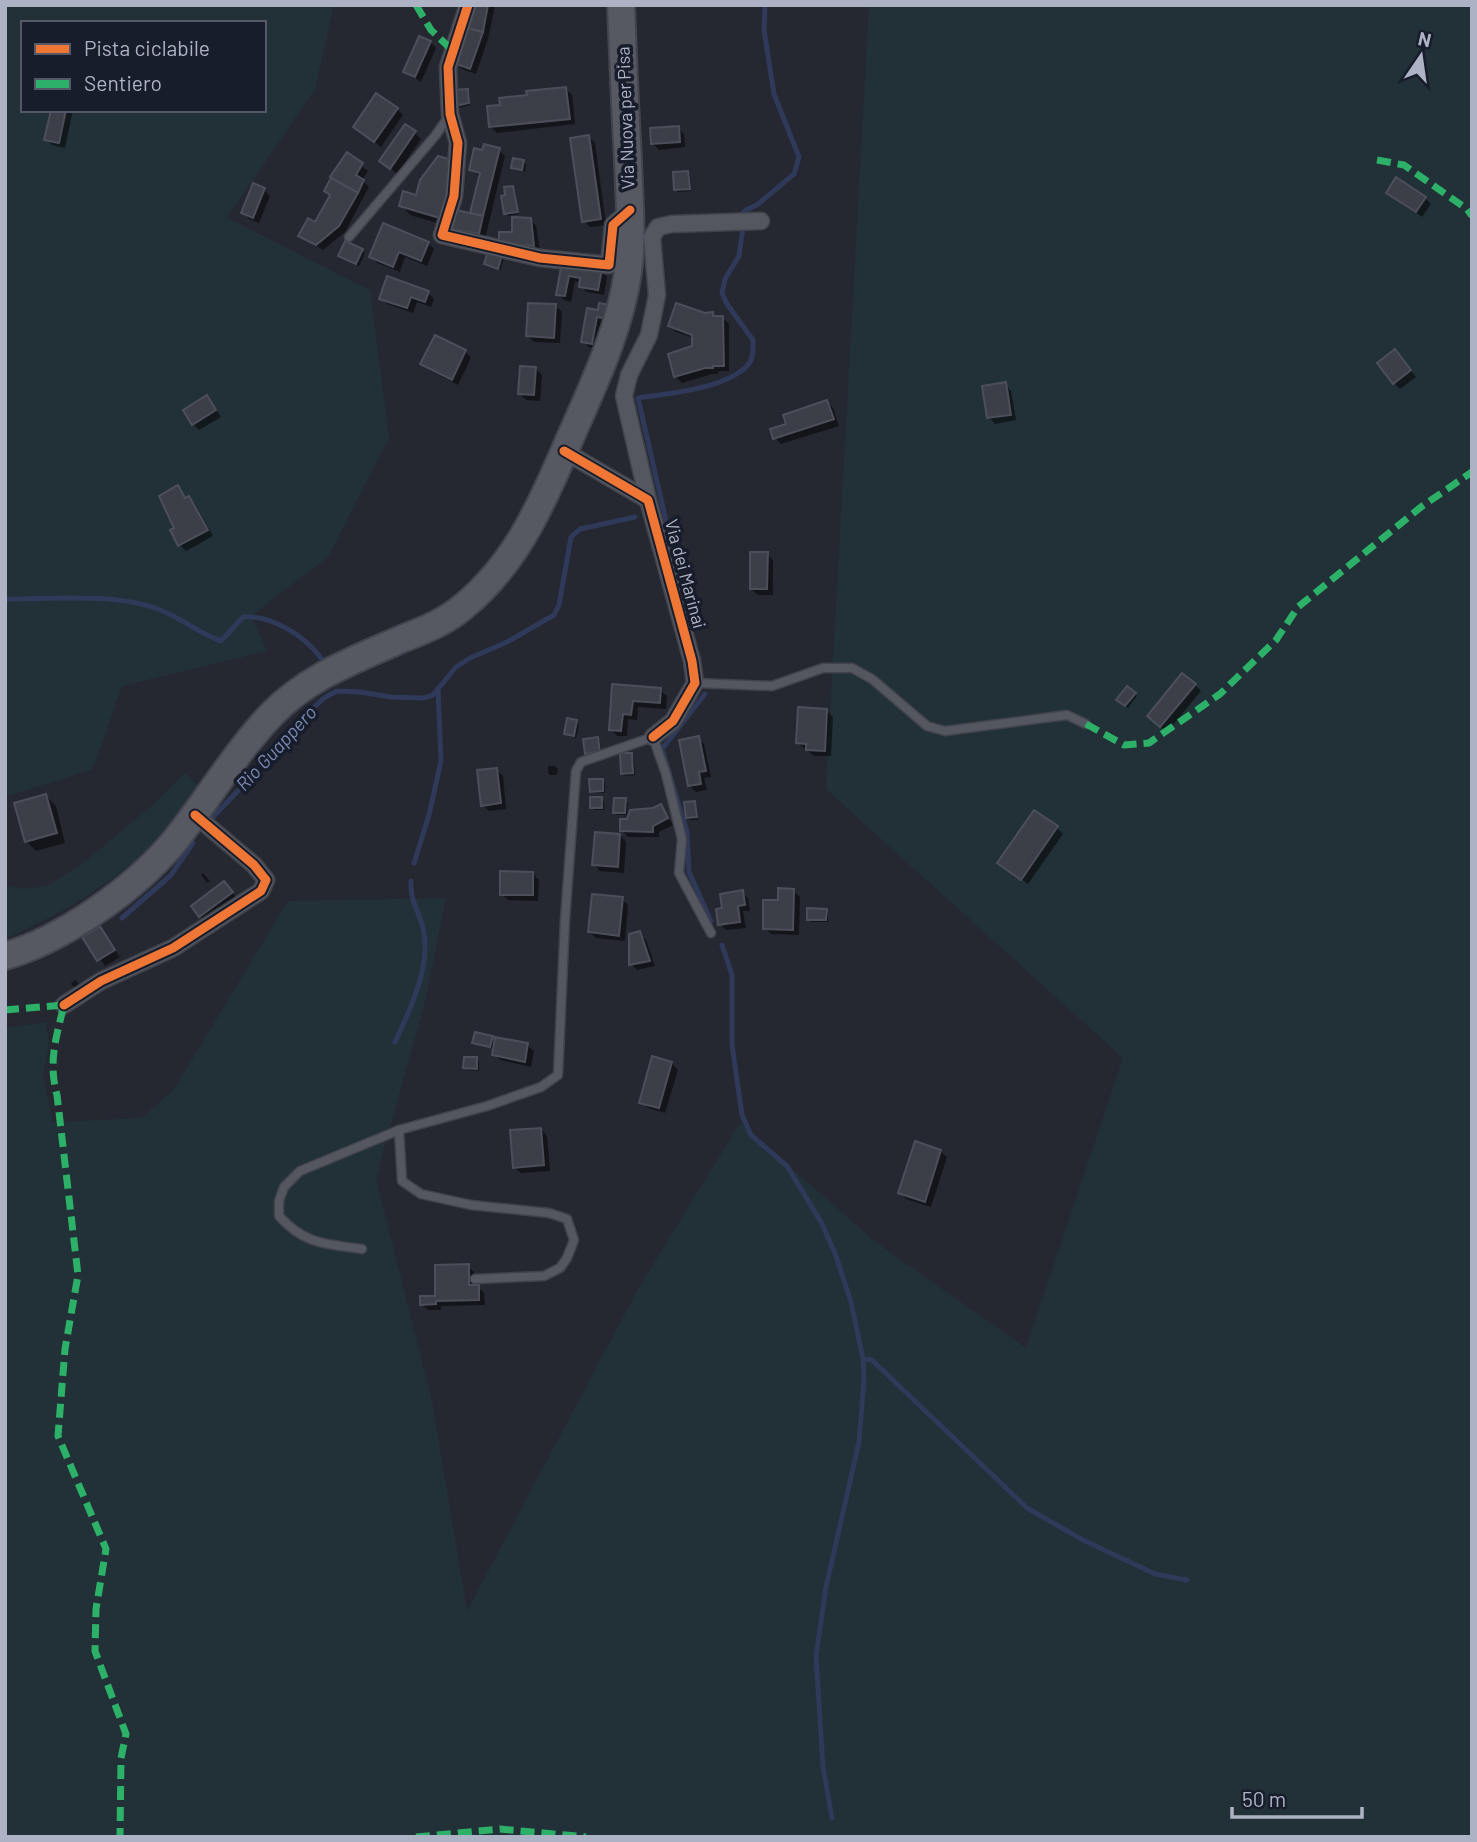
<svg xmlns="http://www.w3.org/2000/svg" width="1477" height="1842" font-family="Barlow,sans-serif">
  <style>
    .green { fill: #223037; fill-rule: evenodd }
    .shadow { fill: #0007 }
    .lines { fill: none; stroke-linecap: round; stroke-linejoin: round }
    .stream { stroke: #2f3959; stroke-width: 5 }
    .building { fill: #3c3f48; stroke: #4c4f5a; stroke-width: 2 }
    .lane-casing { stroke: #41434a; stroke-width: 11 }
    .street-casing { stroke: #41434a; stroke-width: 19 }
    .primary-casing { stroke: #42454e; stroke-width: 30 }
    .lane { stroke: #545660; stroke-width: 8 }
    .street { stroke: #545660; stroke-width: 16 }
    .primary { stroke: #575962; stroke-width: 26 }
    .quiet { stroke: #2db169; stroke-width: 7; stroke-dasharray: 14 7; stroke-linecap: butt }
    .cycleway-casing { stroke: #181d2c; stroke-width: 13 }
    .cycleway { stroke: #f07635; stroke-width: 9 }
    .labels { text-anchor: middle; stroke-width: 7; stroke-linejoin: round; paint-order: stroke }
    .street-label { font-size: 18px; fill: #adb2c4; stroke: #181d2c }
    .water-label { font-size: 19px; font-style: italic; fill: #7b89b2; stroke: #181d2c }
  </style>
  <rect width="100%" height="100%" fill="#252831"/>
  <g class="green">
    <path d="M5 5H334L315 89 227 218 370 290 389 437 329 556 251 616 267 651 122 686 93 769 5 797ZM23 23H264V110H23Z"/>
    <path d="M869 5H1472V1837H5V1028L46 1022 49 1044 43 1076 53 1122 142 1118 174 1089 288 901 446 898 425 1002 376 1178 432 1401 467 1611 638 1289 740 1123 877 1243 1026 1348 1123 1058 826 789Z"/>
    <path d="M185 773 199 786C175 817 150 851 119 874 83 901 45 921 5 939V886L23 889 47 886 86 861 156 802Z"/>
  </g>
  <g class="shadow">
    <path d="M475 5H495L488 39 476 74 462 69 456 63Z"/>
    <path d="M430 42 436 48 421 82 405 71Z"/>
    <path d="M566 89 572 95 575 124 497 133 491 127 502 106Z"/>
    <path d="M467 90 470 93V105L455 109Z"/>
    <path d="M397 109 403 115 381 147 355 127Z"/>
    <path d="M53 110H73L65 148 52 145 46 139Z"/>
    <path d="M678 128 684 134 685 147 659 150 653 144Z"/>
    <path d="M415 133 421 139 397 174 381 161Z"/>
    <path d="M589 137 595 143 606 225 590 227 584 221Z"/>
    <path d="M499 150 505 156 485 239 456 234 450 227 410 215 401 205 471 215 481 177 470 170Z"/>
    <path d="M347 155 368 171 362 180 369 187 345 232 323 250 300 235 316 224 331 196 326 191Z"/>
    <path d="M524 162 526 164 525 172 513 167Z"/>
    <path d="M688 173 690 175 691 191 678 192 676 189Z"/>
    <path d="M513 188 515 190 519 214 508 216 505 213Z"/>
    <path d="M264 190 270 196 259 223 249 219 243 213Z"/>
    <path d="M1388 192 1425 198 1431 204 1422 217Z"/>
    <path d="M530 219 536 226 540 252 508 248 513 234Z"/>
    <path d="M346 243 365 253 359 266 343 258Z"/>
    <path d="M428 243 434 249 427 266 405 257 400 272 377 263 371 256Z"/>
    <path d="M501 257 504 259 500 270 486 264Z"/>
    <path d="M563 264 601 271 607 277 604 295 587 292 581 286V283L575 281 571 302 564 300 558 294Z"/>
    <path d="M428 293 434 299 431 307 417 302 413 313 387 304 381 298Z"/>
    <path d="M556 306 562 312 560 343 534 342 528 336Z"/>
    <path d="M599 313 614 325 603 322 598 349 589 347 583 341Z"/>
    <path d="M712 314 716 318H722L729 324V371H719L718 374H712L682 383 676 377 670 355 694 347V338L676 332 670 326Z"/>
    <path d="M465 351 471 358 458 385 429 370 423 364Z"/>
    <path d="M1401 358 1416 377 1400 389 1394 383Z"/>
    <path d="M536 369 542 375 540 401 526 400 520 394Z"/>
    <path d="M1005 384 1011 391 1016 420 995 424 989 417Z"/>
    <path d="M207 397 221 417 199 430 193 424Z"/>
    <path d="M827 402 833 408 839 426 781 444 775 438Z"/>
    <path d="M177 487 186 499 189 498 195 504 213 536 186 551 180 545 176 529Z"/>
    <path d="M767 554 773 560V595H758L751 589Z"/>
    <path d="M1195 685 1201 691 1167 732 1155 722Z"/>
    <path d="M614 686 660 690 667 696 666 709 638 707 637 720 628 719 627 736H617L611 729Z"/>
    <path d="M1127 688 1137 696 1128 708 1118 700Z"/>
    <path d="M826 710 833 717 831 756H814L798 743Z"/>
    <path d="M576 722 579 725 576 738 568 736 566 734Z"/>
    <path d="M698 738 704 744 711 777 704 778 707 790 696 792 690 786Z"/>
    <path d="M598 739 600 741 602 755 589 756 587 753Z"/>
    <path d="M631 755 634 757 635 775 625 776 622 773Z"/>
    <path d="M548 766H555L558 769 557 775H550L548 772Z"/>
    <path d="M496 770 503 776 506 809 489 811 483 805Z"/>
    <path d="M602 781 605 783V793H594L591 791Z"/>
    <path d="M46 796 56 806 65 843 36 851 26 841Z"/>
    <path d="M601 799 604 801V810H595L592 808Z"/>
    <path d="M625 800 628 802 627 815H617L615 812Z"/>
    <path d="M694 803 697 805 698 820H690L687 818Z"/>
    <path d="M660 806 673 825 659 832V837H628L622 830Z"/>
    <path d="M1057 828 1063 834 1028 884 999 863Z"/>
    <path d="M620 835 626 842 624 873 600 871 594 865Z"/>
    <path d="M203 873 210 881 207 883 201 875Z"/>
    <path d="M532 873 539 880 538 901 508 900 502 894Z"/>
    <path d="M230 890 238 899 206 922 200 916Z"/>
    <path d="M793 890 800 897 799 935 771 934 765 928Z"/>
    <path d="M742 892 748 898 750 911H743L746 928 726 930 720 924 724 909Z"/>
    <path d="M622 899 628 905 625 941 596 938 590 932Z"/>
    <path d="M826 911 828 913V922H811L808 919Z"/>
    <path d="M100 928 120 957 105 966 85 937Z"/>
    <path d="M640 933 646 940 655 966 637 970 631 964Z"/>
    <path d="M76 980 82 989 77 992 71 983Z"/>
    <path d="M492 1038 496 1042 527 1045 534 1051 531 1067 500 1060 494 1054 495 1049 474 1042Z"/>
    <path d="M477 1059 479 1062V1071L468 1070 465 1067Z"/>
    <path d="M672 1063 678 1070 665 1113 648 1108 641 1102Z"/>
    <path d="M541 1129 547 1136 550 1171 521 1173 514 1167Z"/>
    <path d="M940 1151 947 1157 931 1207 906 1199 900 1193Z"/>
    <path d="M468 1266 474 1272V1287H478L484 1293 485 1305 441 1306V1310H428L422 1304 437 1298Z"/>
  </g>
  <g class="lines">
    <g class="stream">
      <path d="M742 214 746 210 757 205 794 174 799 157 774 94 764 30 765 5"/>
      <path d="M5 599C51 599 115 593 158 609 180 617 198 633 221 641L243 617C271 615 304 635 321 658"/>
      <path d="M688 617 638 398C670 393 724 389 747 366 754 359 753 349 753 340L727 304 722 293 725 279 739 256 743 227"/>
      <path d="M705 694 662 749 687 832 689 872 711 921"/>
      <path d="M211 819 253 775 298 722 324 698 337 691 360 692 391 697 424 698 433 695 456 667 470 658 507 642 554 615 559 605 571 537 580 529 635 517"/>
      <path d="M414 863 429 815 441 761 438 688"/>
      <path d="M122 918 171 875 193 843"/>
      <path d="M722 945 732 975V1045L742 1115 751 1135 787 1166 821 1222 835 1253 851 1302 863 1359 864 1379 859 1442 826 1587 816 1656 823 1767 832 1818"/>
      <path d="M395 1042C410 1010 430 969 424 933 421 913 410 904 411 881"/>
      <path d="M863 1359 872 1360 1027 1508 1083 1540 1155 1574 1187 1580"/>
    </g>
  </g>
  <g class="building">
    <path d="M472 5H488L483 32 467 28Z"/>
    <path d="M467 28 483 32 470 69 454 63Z"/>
    <path d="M419 36 431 41 415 77 403 72Z"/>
    <path d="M566 87 570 119 489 127 487 106 500 105 499 98 527 95 526 91Z"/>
    <path d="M468 89 469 103 451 107V90Z"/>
    <path d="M376 93 398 108 374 142 353 127Z"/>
    <path d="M51 110H66L59 143 44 140Z"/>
    <path d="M405 124 416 131 390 169 379 161Z"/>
    <path d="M679 126 680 142 651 144 650 128Z"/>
    <path d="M589 135 601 219 582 222 570 138Z"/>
    <path d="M484 144 500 148 483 216 470 213 480 173 469 170 474 148 482 150Z"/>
    <path d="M347 152 363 163 356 175 364 180 358 193 330 177Z"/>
    <path d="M438 156 449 159 451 191 443 219 399 206 403 191 416 195 420 180Z"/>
    <path d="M513 158 524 160 522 170 511 168Z"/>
    <path d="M688 171 690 189 674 190 673 172Z"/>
    <path d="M1396 177 1426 197 1416 212 1386 193Z"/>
    <path d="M331 178 358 193 339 226 316 245 298 236 308 218 315 222 330 195 324 191Z"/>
    <path d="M253 183 265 188 253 218 241 213Z"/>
    <path d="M513 186 518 212 504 214 501 196 505 195 504 187Z"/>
    <path d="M452 209 483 216 479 234 448 228Z"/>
    <path d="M512 217 531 218 534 246 499 243V232H512Z"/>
    <path d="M383 223 429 242 421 261 399 252 393 267 369 257Z"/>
    <path d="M345 241 363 249 356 264 338 256Z"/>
    <path d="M488 251 502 255 498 269 484 264Z"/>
    <path d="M562 262 602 269 598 290 579 287 580 278 569 276 565 296 556 295Z"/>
    <path d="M387 276 429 291 425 302 411 297 407 308 379 299Z"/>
    <path d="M528 303 556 304 554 338 526 336Z"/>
    <path d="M599 303 610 305 608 319 597 317 592 344 581 342 587 308 598 310Z"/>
    <path d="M676 303 705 313 713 312V316H723L724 366H713V368H705L674 377 668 354 692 346V335L668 326Z"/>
    <path d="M435 335 466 350 452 380 420 364Z"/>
    <path d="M1395 349 1411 370 1393 384 1377 363Z"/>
    <path d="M520 366 536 367 534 395 518 394Z"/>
    <path d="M1006 382 1011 415 987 418 982 386Z"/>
    <path d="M207 395 216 410 192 425 183 410Z"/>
    <path d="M827 400 834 419 773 439 770 429 786 424 783 415Z"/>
    <path d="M178 485 185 498 189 496 208 530 178 546 170 530 174 528 159 496Z"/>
    <path d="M750 552H768L767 589H750Z"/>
    <path d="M1182 673 1196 684 1160 727 1147 716Z"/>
    <path d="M612 684 661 688 660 703 633 701 631 715 623 714 621 731 609 730Z"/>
    <path d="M1127 686 1136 693 1125 706 1116 700Z"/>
    <path d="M798 707 827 709 825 751 806 750V744L796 743Z"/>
    <path d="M567 718 577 720 574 736 564 734Z"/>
    <path d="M699 736 706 771 699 772 701 784 688 786 679 740Z"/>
    <path d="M598 737 600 752 585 754 583 739Z"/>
    <path d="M620 753H632L633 773 621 774Z"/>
    <path d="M497 768 501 803 481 806 477 770Z"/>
    <path d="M589 779H603V791L590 792Z"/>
    <path d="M46 794 57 833 25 842 14 803Z"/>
    <rect x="590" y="797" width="12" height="11"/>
    <path d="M614 798H626L625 813H613Z"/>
    <path d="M695 801 697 817 686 818 684 802Z"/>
    <path d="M661 804 668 818 653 826V832L620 831V819H627L630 810 653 808Z"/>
    <path d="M1034 810 1058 826 1021 880 997 863Z"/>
    <path d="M595 832 620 834 618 867 592 865Z"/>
    <path d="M500 871 533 872V895H500Z"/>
    <path d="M224 881 233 892 199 917 191 906Z"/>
    <path d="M778 888 794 889 793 930 763 929V900H778Z"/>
    <path d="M743 890 745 905 738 906 740 922 718 925 716 909 722 908 720 894Z"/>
    <path d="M592 894 623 897 619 936 588 932Z"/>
    <path d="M807 908 827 909 826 920H807Z"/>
    <path d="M100 926 115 950 97 961 82 937Z"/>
    <path d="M640 931 650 961 629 965V934Z"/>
    <path d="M475 1032 493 1036 490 1047 472 1043Z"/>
    <path d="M495 1037 528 1043 525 1062 492 1055Z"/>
    <path d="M652 1056 672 1062 659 1108 639 1103Z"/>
    <path d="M464 1057H477V1069L463 1068Z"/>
    <path d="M541 1128 544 1165 513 1168 510 1130Z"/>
    <path d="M915 1141 941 1150 925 1202 898 1193Z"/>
    <path d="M469 1264V1285H479V1300L436 1301V1304L420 1305V1296H435V1265Z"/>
  </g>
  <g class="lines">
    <defs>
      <g id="lane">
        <path d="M349 237 435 136 449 116"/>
        <path d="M695 683 772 686 823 668H852L872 679 927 726 945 731 1067 715 1086 724"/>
        <path d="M399 1130 402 1181 421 1194 471 1205 549 1213 567 1219 574 1240 567 1258 560 1268 544 1276 475 1279"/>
        <path d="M362 1249C325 1244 304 1244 279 1216V1201L284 1187 300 1171 399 1130 487 1106 541 1087 558 1075 565 920 576 771 581 762 653 737 666 774 682 839 679 873 711 933"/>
      </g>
      <g id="street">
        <path d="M468 5 448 67 450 114 458 143 454 196 442 235 540 258 609 265 613 225 630 210"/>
        <path d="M564 451 648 500 692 661 695 683 673 721 653 737"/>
        <path d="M648 500 624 396 629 375 649 335 657 295 652 237 658 227 672 224 761 221"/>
        <path d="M64 1005 101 981 173 948 261 891 266 880 254 865 195 815"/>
      </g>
      <path id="primary" d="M5 956C64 939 134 889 173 843 207 801 234 754 271 715 308 676 357 659 404 638 425 630 447 621 464 606 514 565 539 510 564 452 589 394 619 335 628 272 633 235 629 197 628 160 625 108 623 57 621 5"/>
    </defs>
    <use href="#lane" class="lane-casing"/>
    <use href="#street" class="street-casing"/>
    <use href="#primary" class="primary-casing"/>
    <use href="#lane" class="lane"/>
    <use href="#street" class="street"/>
    <use href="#primary" class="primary"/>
    <g class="quiet">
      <path d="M416 5 431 30 453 51"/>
      <path d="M1377 160 1404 165 1467 209 1472 216"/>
      <path d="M1086 724 1124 745 1149 743 1220 694 1276 640 1298 607 1421 507 1472 472"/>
      <path d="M5 1010 64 1005C56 1038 48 1062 57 1095L78 1275 65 1349 58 1436 106 1549 96 1609 95 1651 126 1734 121 1758 120 1837"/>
      <path d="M416 1837 500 1829 586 1837"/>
    </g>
    <defs>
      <g id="cycleway">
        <path d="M468 5 448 67 450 114 458 143 454 196 442 235 540 258 609 265 613 225 630 210"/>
        <path d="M564 451 648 500 692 661 695 683 673 721 653 737"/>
        <path d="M64 1005 101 981 173 948 261 891 266 880 254 865 195 815"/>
      </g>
    </defs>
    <use href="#cycleway" class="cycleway-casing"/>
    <use href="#cycleway" class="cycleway"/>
  </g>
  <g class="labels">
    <g class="street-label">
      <text transform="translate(626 118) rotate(-92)" y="6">Via Nuova per Pisa</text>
      <text transform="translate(685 574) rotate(75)" y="6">Via dei Marinai</text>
    </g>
    <g class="water-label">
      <text transform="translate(276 748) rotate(-47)" y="7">Rio Guappero</text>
    </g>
  </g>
  <rect width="1477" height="1842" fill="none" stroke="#adb2c4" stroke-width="14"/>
  <rect x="21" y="21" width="245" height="91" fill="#181d2c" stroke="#545969" stroke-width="2"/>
  <rect x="35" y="44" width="35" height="10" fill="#f07635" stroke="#545969" stroke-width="2"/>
  <text x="84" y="56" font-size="21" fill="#adb2c4">Pista ciclabile</text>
  <rect x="35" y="79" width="35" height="10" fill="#2db169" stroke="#545969" stroke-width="2"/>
  <text x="84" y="91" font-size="21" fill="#adb2c4">Sentiero</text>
  <g transform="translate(1421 56) rotate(13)" stroke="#181d2c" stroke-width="5" paint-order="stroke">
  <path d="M0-5L12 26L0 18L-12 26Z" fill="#adb2c4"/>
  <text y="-10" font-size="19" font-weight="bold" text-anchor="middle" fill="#adb2c4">N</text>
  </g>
  <path d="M1232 1807v10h130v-10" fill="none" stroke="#adb2c4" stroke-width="3.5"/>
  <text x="1242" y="1807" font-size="21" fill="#adb2c4" stroke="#181d2c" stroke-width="5" paint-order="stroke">50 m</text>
</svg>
